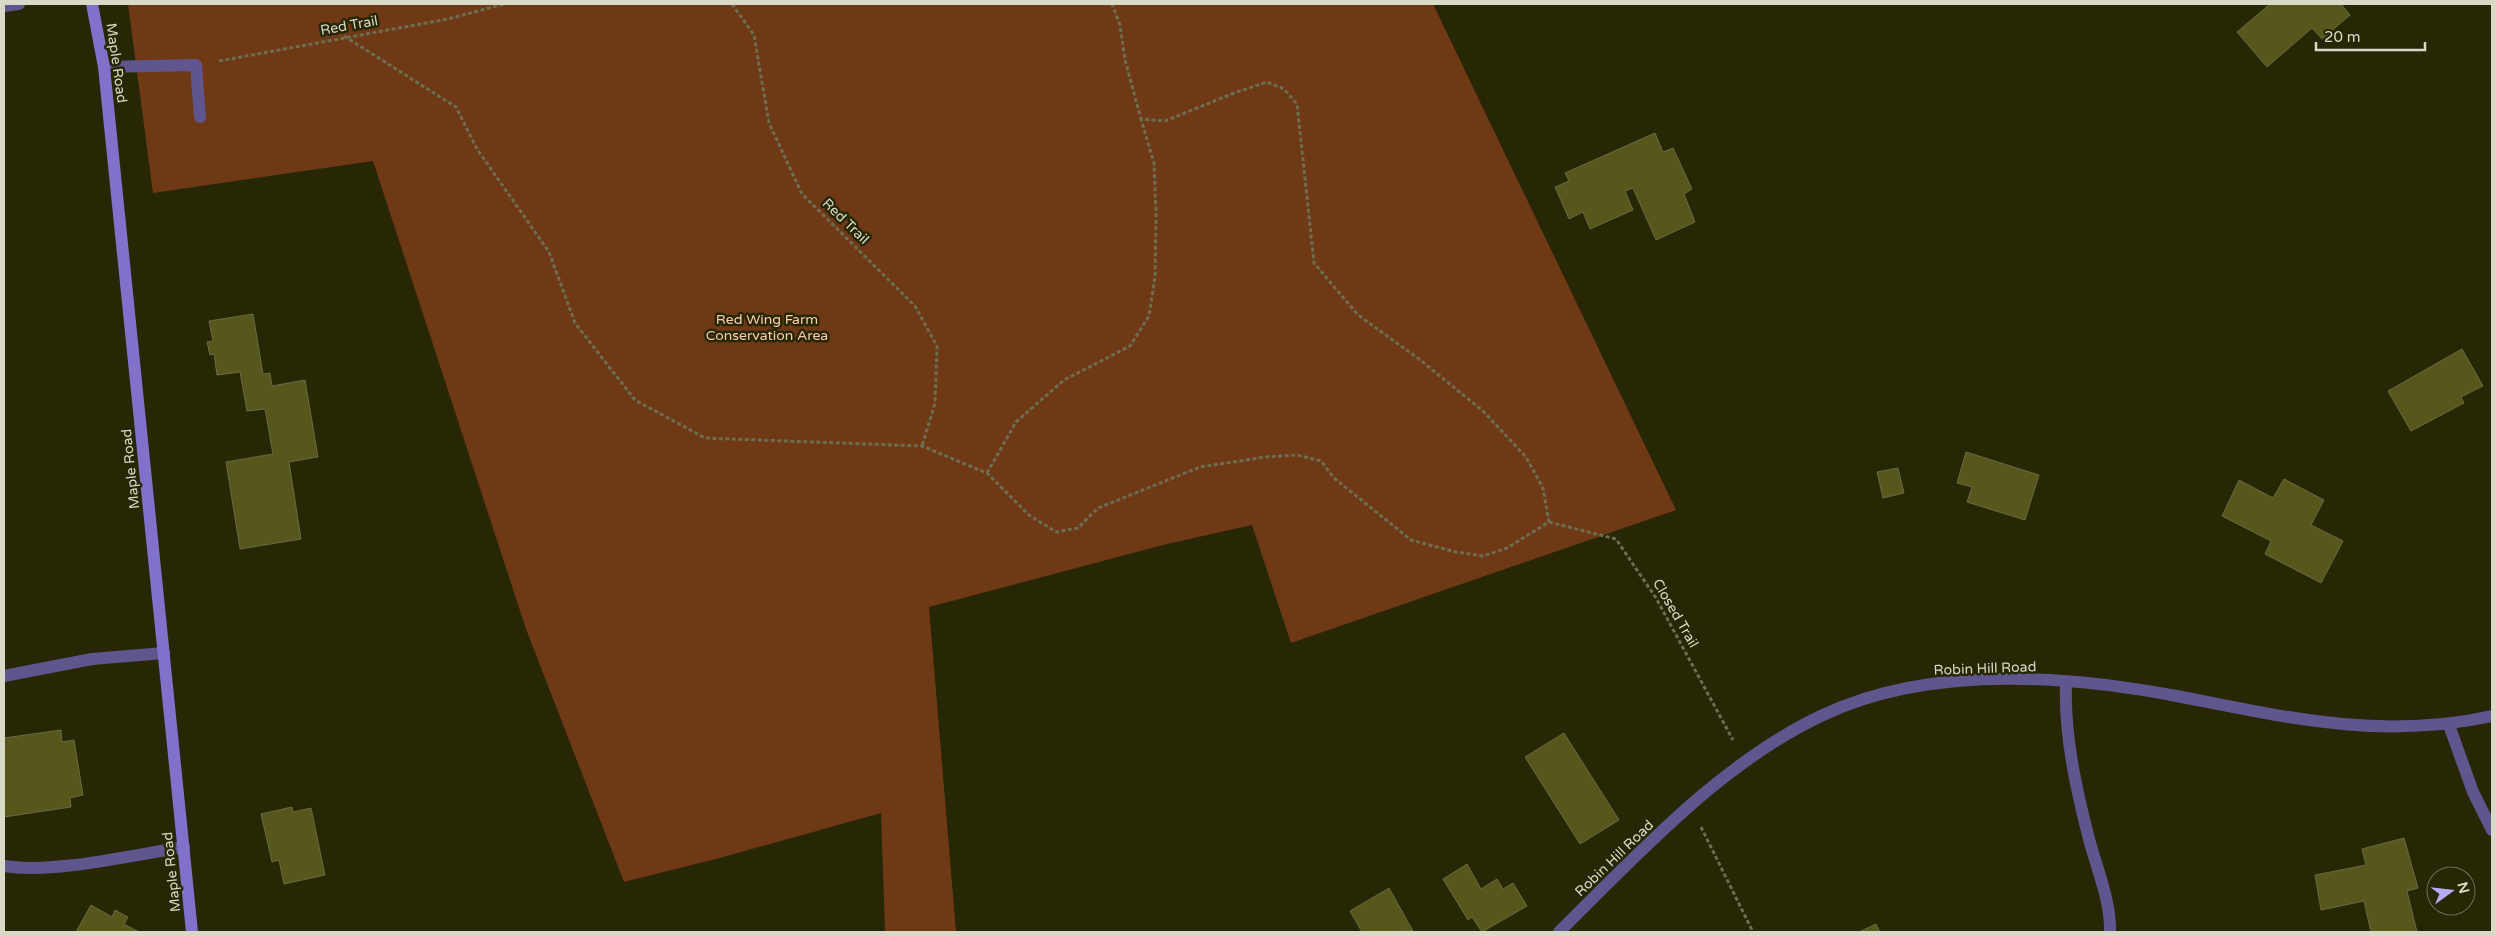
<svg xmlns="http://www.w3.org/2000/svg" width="2496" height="936" font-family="'Varela Round',sans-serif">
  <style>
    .green { fill: #6f3916 }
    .building { fill: #56571a; stroke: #696a47 }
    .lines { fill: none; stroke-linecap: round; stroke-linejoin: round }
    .path { stroke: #6c6d51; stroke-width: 3; stroke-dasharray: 4 2.5; stroke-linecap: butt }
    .service { stroke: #60568e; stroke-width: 12 }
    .minor { stroke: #60568e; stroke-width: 12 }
    .secondary { stroke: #8271ca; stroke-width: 12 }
    .labels { text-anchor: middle; stroke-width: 5; stroke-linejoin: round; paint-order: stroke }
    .street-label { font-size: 14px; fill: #d8d9c6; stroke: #272705 }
    .park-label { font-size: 14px; fill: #fccbb0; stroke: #272705 }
  </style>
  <rect width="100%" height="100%" fill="#272705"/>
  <path class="green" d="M128 4H1433L1676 510 1291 643 1252 525 1163 545 929 607 956 932H885L881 813 716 859 624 882 526 629 373 161 153 193Z"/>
  <g class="building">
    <path d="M2270 4H2341L2350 15 2322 39 2312 28 2267 67 2237 32Z"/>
    <path d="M1655 133 1663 152 1673 148 1692 189 1684 194 1695 222 1656 240 1633 188 1625 191 1633 210 1590 229 1583 212 1569 219 1555 187 1569 181 1565 173Z"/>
    <path d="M253 314 263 374 270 373 272 386 305 380 318 457 289 462 301 539 240 549 226 462 273 454 265 409 247 411 240 372 217 375 214 354 210 355 207 342 213 341 209 321Z"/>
    <path d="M2462 349 2483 386 2461 397 2464 403 2411 431 2388 391Z"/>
    <path d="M1966 452 2039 475 2025 520 1967 502 1972 487 1957 483Z"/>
    <path d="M1898 468 1904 493 1883 498 1877 472Z"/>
    <path d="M2284 479 2324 500 2311 525 2343 541 2321 583 2265 554 2271 541 2222 516 2239 480 2273 498Z"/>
    <path d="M61 730 62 742 74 740 83 795 70 798 71 807 4 817V738Z"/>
    <path d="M1564 733 1619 820 1580 844 1525 757Z"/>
    <path d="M292 807 293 812 311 808 325 875 284 884 279 860 272 862 261 814Z"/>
    <path d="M2404 838 2418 888 2407 891 2417 932H2371L2364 901 2321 910 2315 875 2366 865 2362 849Z"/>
    <path d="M1467 864 1481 889 1497 879 1503 889 1513 883 1527 906 1482 932 1472 917 1468 920 1443 879Z"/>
    <path d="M1389 888 1413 931 1362 932 1350 911Z"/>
    <path d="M91 905 112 917 115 910 128 917 124 924 139 932H76Z"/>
    <path d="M1876 924 1880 932H1859Z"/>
  </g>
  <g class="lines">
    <g class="path">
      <path d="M732 4 754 35 769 123 802 194 915 306 937 346 935 403 922 446"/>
      <path d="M344 36 456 107 477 149 549 252 575 323 635 400 705 438 922 446 987 473 1029 515 1056 532 1078 528 1098 508 1200 467 1266 457 1297 455 1321 461 1334 478 1411 540 1456 552 1483 556 1507 548 1549 522 1543 488 1526 457 1483 411 1419 359 1358 315 1314 263 1297 104 1284 89 1267 82 1234 93 1165 121 1141 119 1125 60 1120 25 1112 4"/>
      <path d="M219 61 448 19 504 4"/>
      <path d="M987 473 1016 422 1064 380 1130 346 1149 316 1155 277 1156 215 1154 163 1141 119"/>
      <path d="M1549 522 1616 539 1656 598 1733 740"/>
      <path d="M1701 827 1753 932"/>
    </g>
    <g class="service">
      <path d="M4 6 19 4"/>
      <path d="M104 67 196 65 200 117"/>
      <path d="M4 676 92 659 164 653"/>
      <path d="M2066 682C2064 735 2076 788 2089 839 2097 869 2111 902 2110 932"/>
      <path d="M2449 725 2473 792 2492 830"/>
      <path d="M4 866C54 874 132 855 184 847"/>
    </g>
    <path class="minor" d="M1559 932C1638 854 1722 762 1823 715 1931 664 2068 675 2182 697 2288 718 2384 740 2492 716"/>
    <path class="secondary" d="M92 4 104 67 192 932"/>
  </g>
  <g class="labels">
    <g class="street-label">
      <text transform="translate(349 25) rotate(-10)" y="5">Red Trail</text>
      <text transform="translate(117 63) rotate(82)" y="5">Maple Road</text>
      <text transform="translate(846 221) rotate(44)" y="5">Red Trail</text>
      <text transform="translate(130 469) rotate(-96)" y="5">Maple Road</text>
      <text transform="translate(1676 613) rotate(60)" y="5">Closed Trail</text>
      <text transform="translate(1985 668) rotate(-2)" y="5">Robin Hill Road</text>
      <text transform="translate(1614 858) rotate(-44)" y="5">Robin Hill Road</text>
      <text transform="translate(171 872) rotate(-96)" y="5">Maple Road</text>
    </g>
    <g class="park-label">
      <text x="767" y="324">Red Wing Farm<tspan x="767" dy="16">Conservation Area</tspan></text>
    </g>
  </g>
  <rect width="2496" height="936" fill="none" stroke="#d8d9c6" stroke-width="10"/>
  <g transform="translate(2451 891) rotate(75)"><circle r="24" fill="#272705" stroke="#6e6e52"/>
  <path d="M0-4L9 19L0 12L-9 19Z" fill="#b7abf8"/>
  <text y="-8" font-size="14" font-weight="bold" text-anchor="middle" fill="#d8d9c6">N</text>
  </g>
  <path d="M2316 42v8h109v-8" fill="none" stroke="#d8d9c6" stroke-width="2.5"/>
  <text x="2324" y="42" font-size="15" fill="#d8d9c6" stroke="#272705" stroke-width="4" paint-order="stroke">20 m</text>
</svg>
